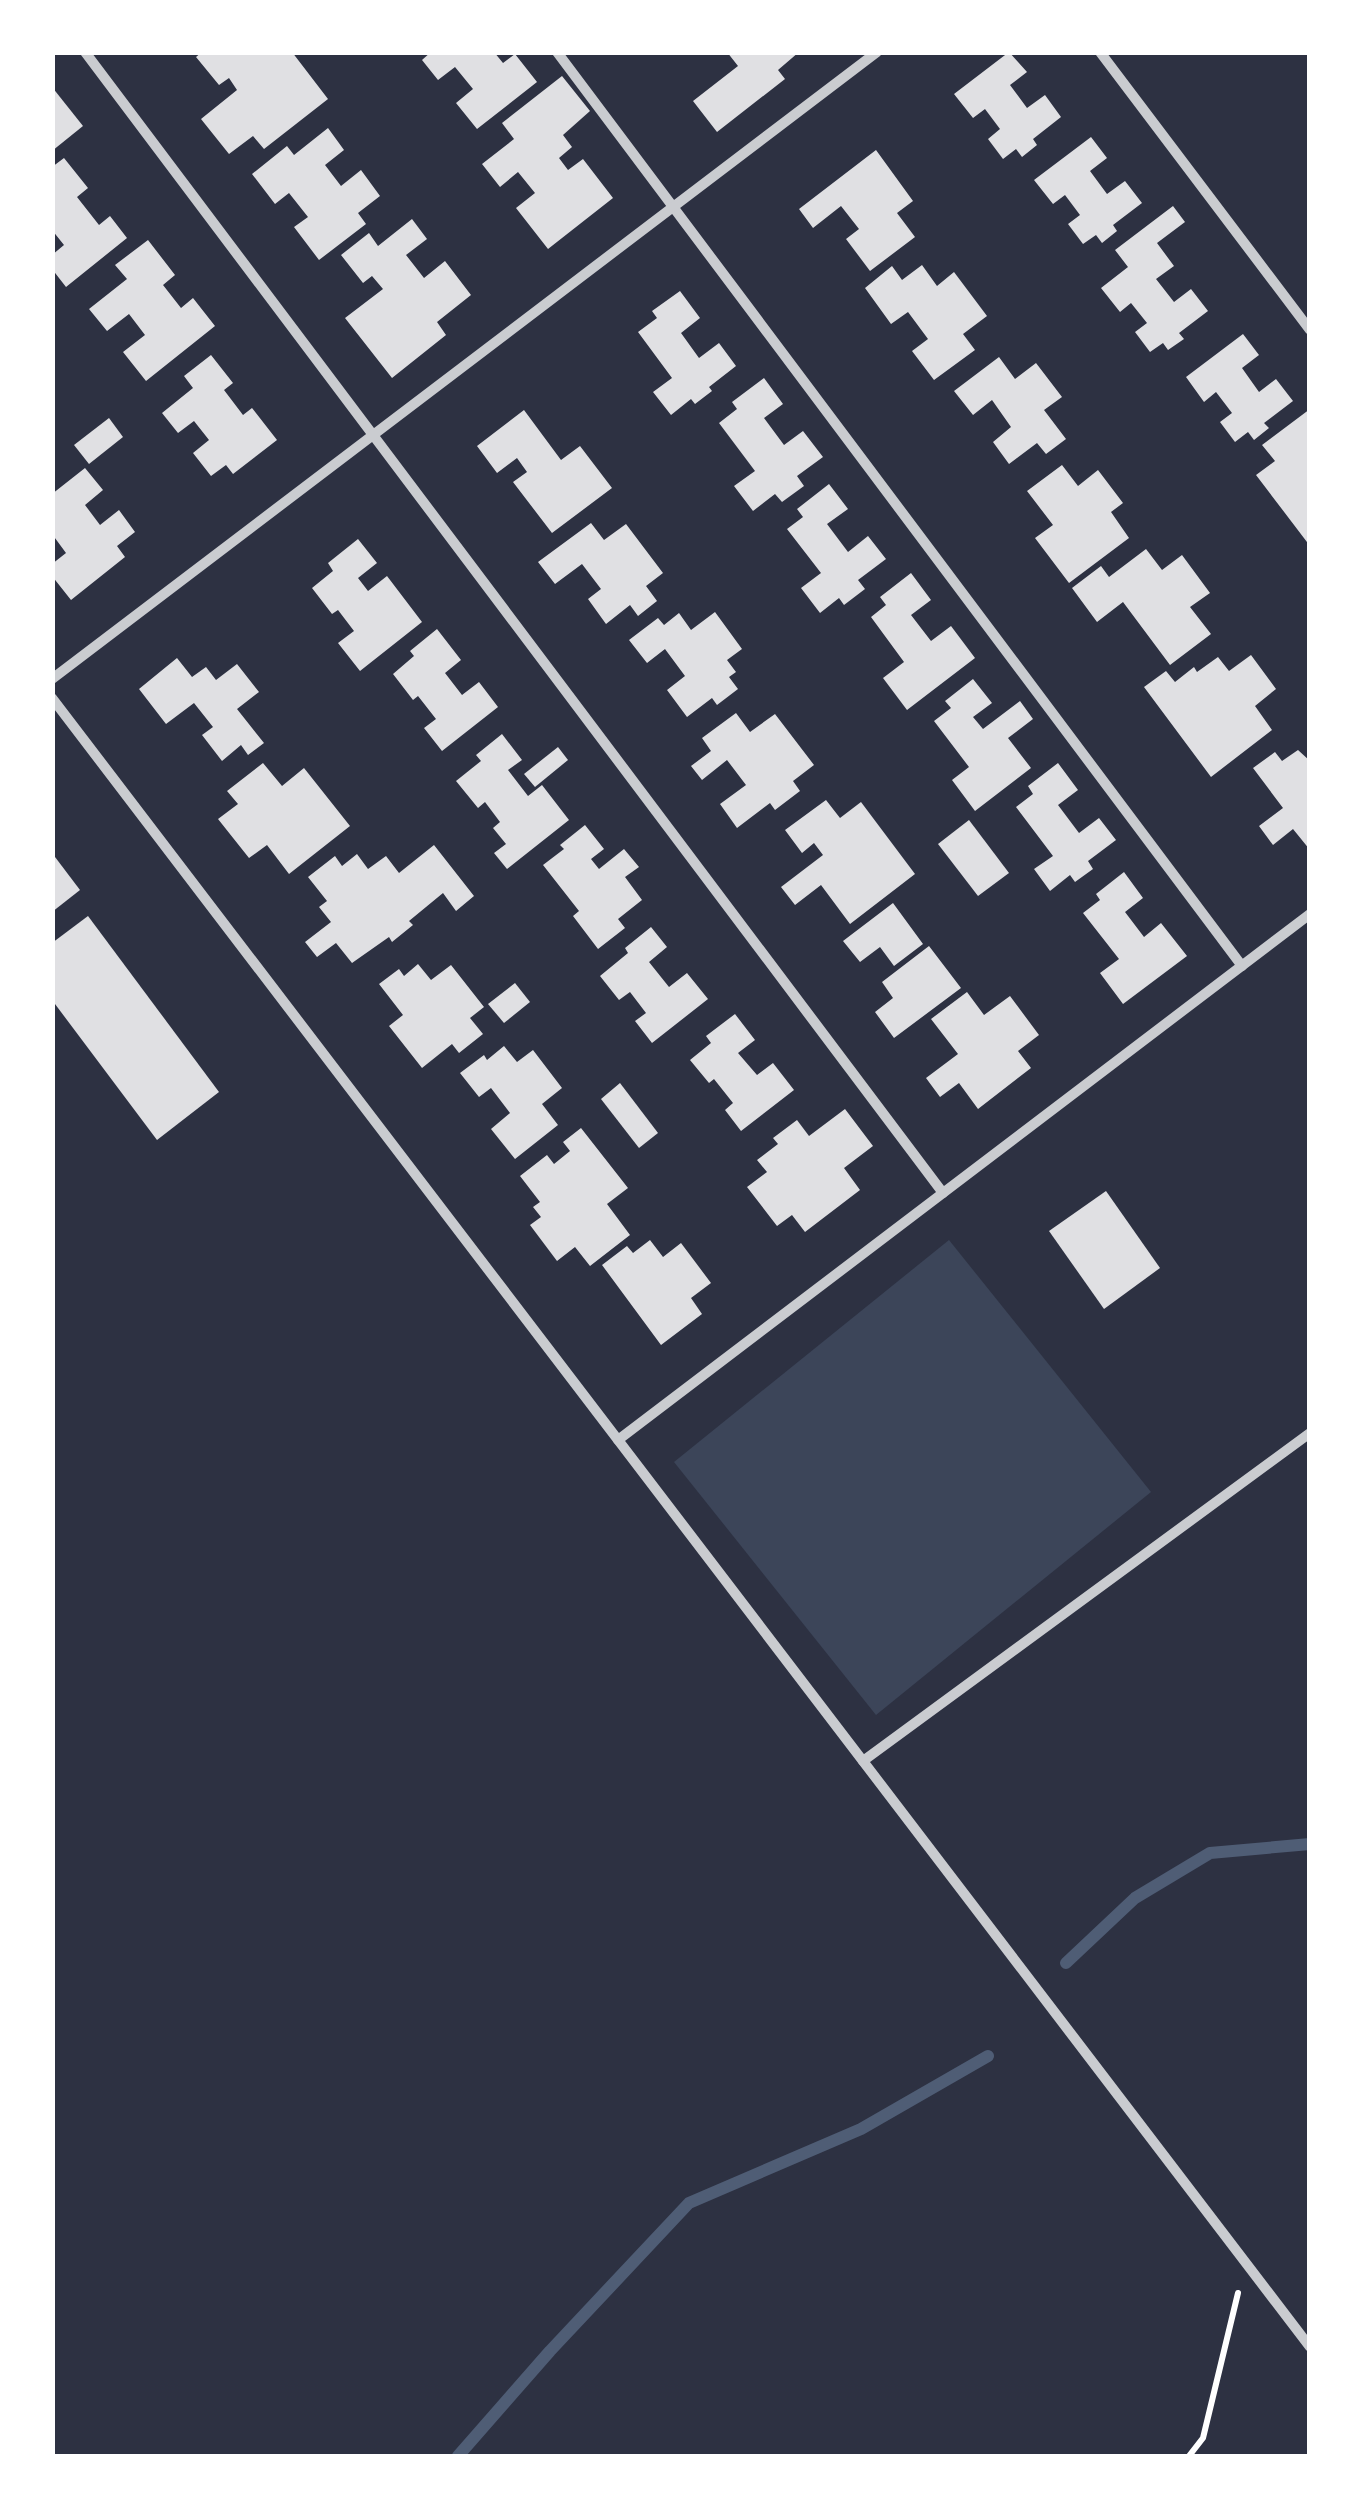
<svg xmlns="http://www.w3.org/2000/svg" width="1362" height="2509" font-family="Figtree,sans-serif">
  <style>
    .green { fill: #3c4559 }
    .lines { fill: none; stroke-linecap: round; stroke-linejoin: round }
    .stream { stroke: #4f5d75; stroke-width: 12 }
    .building { fill: #e0e0e3 }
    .path { stroke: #fff; stroke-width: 6 }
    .minor { stroke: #caccd0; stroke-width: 10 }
  </style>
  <rect width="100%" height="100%" fill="#2d3142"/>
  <path class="green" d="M949 1240 1151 1492 876 1715 674 1462Z"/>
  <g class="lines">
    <g class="stream">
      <path d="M1066 1963 1135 1898 1210 1853 1310 1844"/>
      <path d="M458 2456 550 2351 689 2203 861 2129 988 2056"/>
    </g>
  </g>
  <g class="building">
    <path d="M202 52H292L328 99 264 149 253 136 229 154 201 119 237 90 229 78 219 85 196 57Z"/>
    <path d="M431 52H494L503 63 515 54 537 82 477 129 456 103 473 89 455 67 438 80 422 60Z"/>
    <path d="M727 52H799L778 70 785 79 717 132 693 101 738 66Z"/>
    <path d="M1009 52 1027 72 1010 85 1027 108 1045 95 1061 117 1033 139 1037 145 1022 157 1016 149 1003 159 988 139 1000 129 985 109 973 118 954 94Z"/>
    <path d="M562 76 590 111 563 135 572 147 559 158 568 170 583 159 613 198 548 249 516 208 535 193 518 172 500 187 482 164 514 139 502 123Z"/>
    <path d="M52 87 83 126 52 151Z"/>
    <path d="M328 128 344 150 325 165 341 186 361 170 380 196 358 213 366 224 319 260 294 227 308 217 289 193 275 204 252 174 287 146 294 155Z"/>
    <path d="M1091 137 1107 158 1090 171 1107 194 1125 181 1142 203 1113 225 1117 231 1102 243 1096 235 1083 244 1068 224 1080 215 1065 195 1053 204 1034 180Z"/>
    <path d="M876 150 913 201 897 213 915 237 870 271 846 239 859 229 841 206 813 228 799 209Z"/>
    <path d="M64 158 88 188 77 197 99 225 110 216 127 238 66 287 52 269V255L64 245 52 230V167Z"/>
    <path d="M1173 206 1185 222 1157 243 1174 266 1156 279 1174 302 1191 289 1208 311 1179 333 1184 339 1168 350 1163 343 1150 352 1135 332 1147 323 1131 303 1120 312 1101 288 1128 267 1115 250Z"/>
    <path d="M412 219 427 239 406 255 424 278 445 261 471 295 437 322 446 335 392 378 345 318 383 289 372 276 363 283 341 255 369 233 378 246Z"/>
    <path d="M148 240 175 275 163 285 181 308 193 298 215 326 146 381 123 352 145 335 129 314 107 331 89 309 127 279 115 265Z"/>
    <path d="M922 265 937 286 954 272 987 316 963 334 975 350 934 380 912 351 928 339 908 312 891 324 865 288 892 266 902 280Z"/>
    <path d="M680 291 700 318 681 333 699 358 719 343 736 366 709 387 712 391 695 404 691 399 671 415 653 392 672 378 638 332 657 318 652 311Z"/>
    <path d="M1243 334 1259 355 1242 368 1259 392 1276 379 1293 401 1264 423 1269 428 1254 440 1248 432 1235 442 1220 422 1232 413 1216 392 1204 402 1186 377Z"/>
    <path d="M211 355 233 383 224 390 243 415 252 408 277 440 233 474 226 465 211 476 193 453 209 440 194 421 178 433 162 413 193 388 184 376Z"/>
    <path d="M999 357 1015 379 1036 363 1062 397 1044 410 1066 439 1046 454 1037 443 1009 464 993 442 1011 427 992 400 973 415 954 391Z"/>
    <path d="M764 378 783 404 764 418 784 445 803 431 823 457 797 476 804 486 782 502 775 494 753 511 734 486 755 471 719 423 737 409 732 402Z"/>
    <path d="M1310 409 1308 473 1310 546 1256 475 1275 461 1262 445Z"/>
    <path d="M524 410 561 460 580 446 612 488 552 533 513 482 527 472 517 458 497 473 477 446Z"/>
    <path d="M109 418 123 437 89 464 74 445Z"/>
    <path d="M1062 465 1078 486 1098 470 1123 503 1111 512 1129 538 1069 583 1035 538 1053 525 1027 491Z"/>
    <path d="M85 468 103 490 85 505 100 525 119 510 135 532 117 546 125 557 71 600 52 576V564L66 553 52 534V494Z"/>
    <path d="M829 484 848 509 827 524 848 552 868 536 886 559 858 580 865 589 844 605 839 598 820 613 801 588 821 573 787 529 803 517 797 509Z"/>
    <path d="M591 523 604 540 626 524 663 573 646 586 657 601 638 616 630 605 606 624 588 599 601 589 582 564 555 584 538 562Z"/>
    <path d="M358 539 377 563 358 578 368 591 387 576 422 622 360 671 338 643 354 631 338 610 332 614 312 588 333 571 328 563Z"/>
    <path d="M1146 549 1162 570 1182 555 1210 593 1190 607 1211 634 1170 665 1123 602 1097 622 1072 588 1101 566 1109 577Z"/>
    <path d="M911 573 931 600 911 615 931 641 951 626 975 658 907 710 883 678 904 662 871 617 886 605 880 597Z"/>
    <path d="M715 612 742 649 727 660 736 672 729 677 738 689 717 705 712 698 687 717 667 690 685 676 665 649 647 663 629 640 658 618 664 625 679 613 691 630Z"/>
    <path d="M437 629 461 660 445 673 462 695 479 682 498 707 442 751 424 728 436 719 418 696 413 700 393 674 414 656 410 651Z"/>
    <path d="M1251 655 1276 689 1255 706 1272 730 1211 777 1144 687 1166 671 1175 682 1194 667 1197 672 1218 657 1229 671Z"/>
    <path d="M177 658 192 677 206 667 216 680 237 664 259 692 237 709 264 743 248 755 241 745 222 761 202 735 213 727 194 703 166 724 139 689Z"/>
    <path d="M973 679 992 703 973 717 983 729 1020 701 1033 719 1008 738 1031 768 975 811 952 780 969 767 934 721 951 708 945 701Z"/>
    <path d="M736 713 750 732 775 714 814 765 793 781 800 791 775 810 770 803 737 828 720 804 746 785 727 760 702 780 691 766 711 751 702 738Z"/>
    <path d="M502 734 522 760 508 770 528 796 542 785 569 820 507 869 494 853 506 844 493 828 500 822 485 802 478 808 456 781 481 761 476 755Z"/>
    <path d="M558 747 568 760 535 787 524 774Z"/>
    <path d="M1298 750 1310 761V850L1293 829 1273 845 1259 826 1283 808 1253 768 1275 752 1282 761Z"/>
    <path d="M263 763 282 786 304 768 350 826 289 874 267 845 249 858 218 819 238 804 227 791Z"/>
    <path d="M1058 763 1078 790 1058 805 1079 833 1099 818 1116 840 1088 861 1093 869 1075 882 1070 875 1050 891 1034 869 1053 856 1016 807 1033 794 1028 786Z"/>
    <path d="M826 800 840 818 861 802 915 874 850 924 821 885 795 905 781 887 823 855 814 843 802 853 785 830Z"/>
    <path d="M969 820 1009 873 978 896 938 844Z"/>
    <path d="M585 825 604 849 591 859 599 869 624 849 639 867 625 877 642 900 618 919 625 928 598 949 573 916 579 911 543 865 564 849 560 845Z"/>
    <path d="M434 845 474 896 456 911 443 893 409 921 413 925 392 942 389 937 352 963 336 943 317 957 305 942 331 922 319 907 327 901 308 877 335 856 342 866 357 854 368 869 386 856 399 873Z"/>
    <path d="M52 853 80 890 52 912Z"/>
    <path d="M1124 872 1143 898 1125 912 1144 937 1161 923 1187 956 1123 1004 1100 973 1119 959 1083 913 1100 900 1096 894Z"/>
    <path d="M893 903 923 944 894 966 880 947 860 962 843 941Z"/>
    <path d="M88 916 219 1092 157 1140 52 1000V943Z"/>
    <path d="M651 927 667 947 649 962 669 987 687 973 708 999 652 1043 635 1021 646 1013 630 992 619 1000 600 976 628 953 625 948Z"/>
    <path d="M929 946 961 988 894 1038 875 1012 893 998 882 982Z"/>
    <path d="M418 964 431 980 451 965 484 1007 470 1018 483 1034 459 1053 452 1044 422 1068 389 1026 403 1015 379 984 399 969 404 976Z"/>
    <path d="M515 983 530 1002 504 1023 488 1004Z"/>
    <path d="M967 992 984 1015 1010 996 1039 1035 1018 1051 1031 1068 978 1109 959 1083 940 1097 926 1078 958 1054 931 1019Z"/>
    <path d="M735 1014 755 1040 738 1053 757 1075 773 1063 794 1090 741 1131 725 1110 733 1103 714 1079 709 1083 690 1060 711 1043 706 1036Z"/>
    <path d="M504 1046 517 1062 533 1050 562 1088 542 1104 558 1125 515 1159 491 1129 510 1113 491 1088 479 1097 460 1073 484 1055 487 1060Z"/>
    <path d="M620 1083 658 1133 639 1148 601 1099Z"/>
    <path d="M845 1109 873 1146 844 1168 860 1190 805 1232 792 1215 777 1226 747 1187 767 1172 757 1160 778 1144 773 1138 797 1120 809 1136Z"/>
    <path d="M581 1128 628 1188 607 1204 630 1235 590 1266 575 1247 557 1261 530 1225 541 1217 533 1207 540 1202 520 1176 547 1155 554 1164 570 1151 563 1142Z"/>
    <path d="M1106 1191 1160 1268 1104 1309 1049 1231Z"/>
    <path d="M650 1240 663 1257 681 1243 711 1283 691 1298 702 1314 661 1345 602 1265 627 1246 633 1253Z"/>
  </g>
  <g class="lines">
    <path class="path" d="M1189 2456 1203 2438 1238 2293"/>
    <g class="minor">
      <path d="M85 52 943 1193"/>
      <path d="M557 52 1242 966"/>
      <path d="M1100 52 1310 330"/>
      <path d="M52 679 877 52"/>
      <path d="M52 698 1310 2347"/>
      <path d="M618 1440 1310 914"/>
      <path d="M863 1761 1310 1433"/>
    </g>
  </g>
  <rect width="1362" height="2509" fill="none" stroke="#ffffff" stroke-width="110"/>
</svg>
